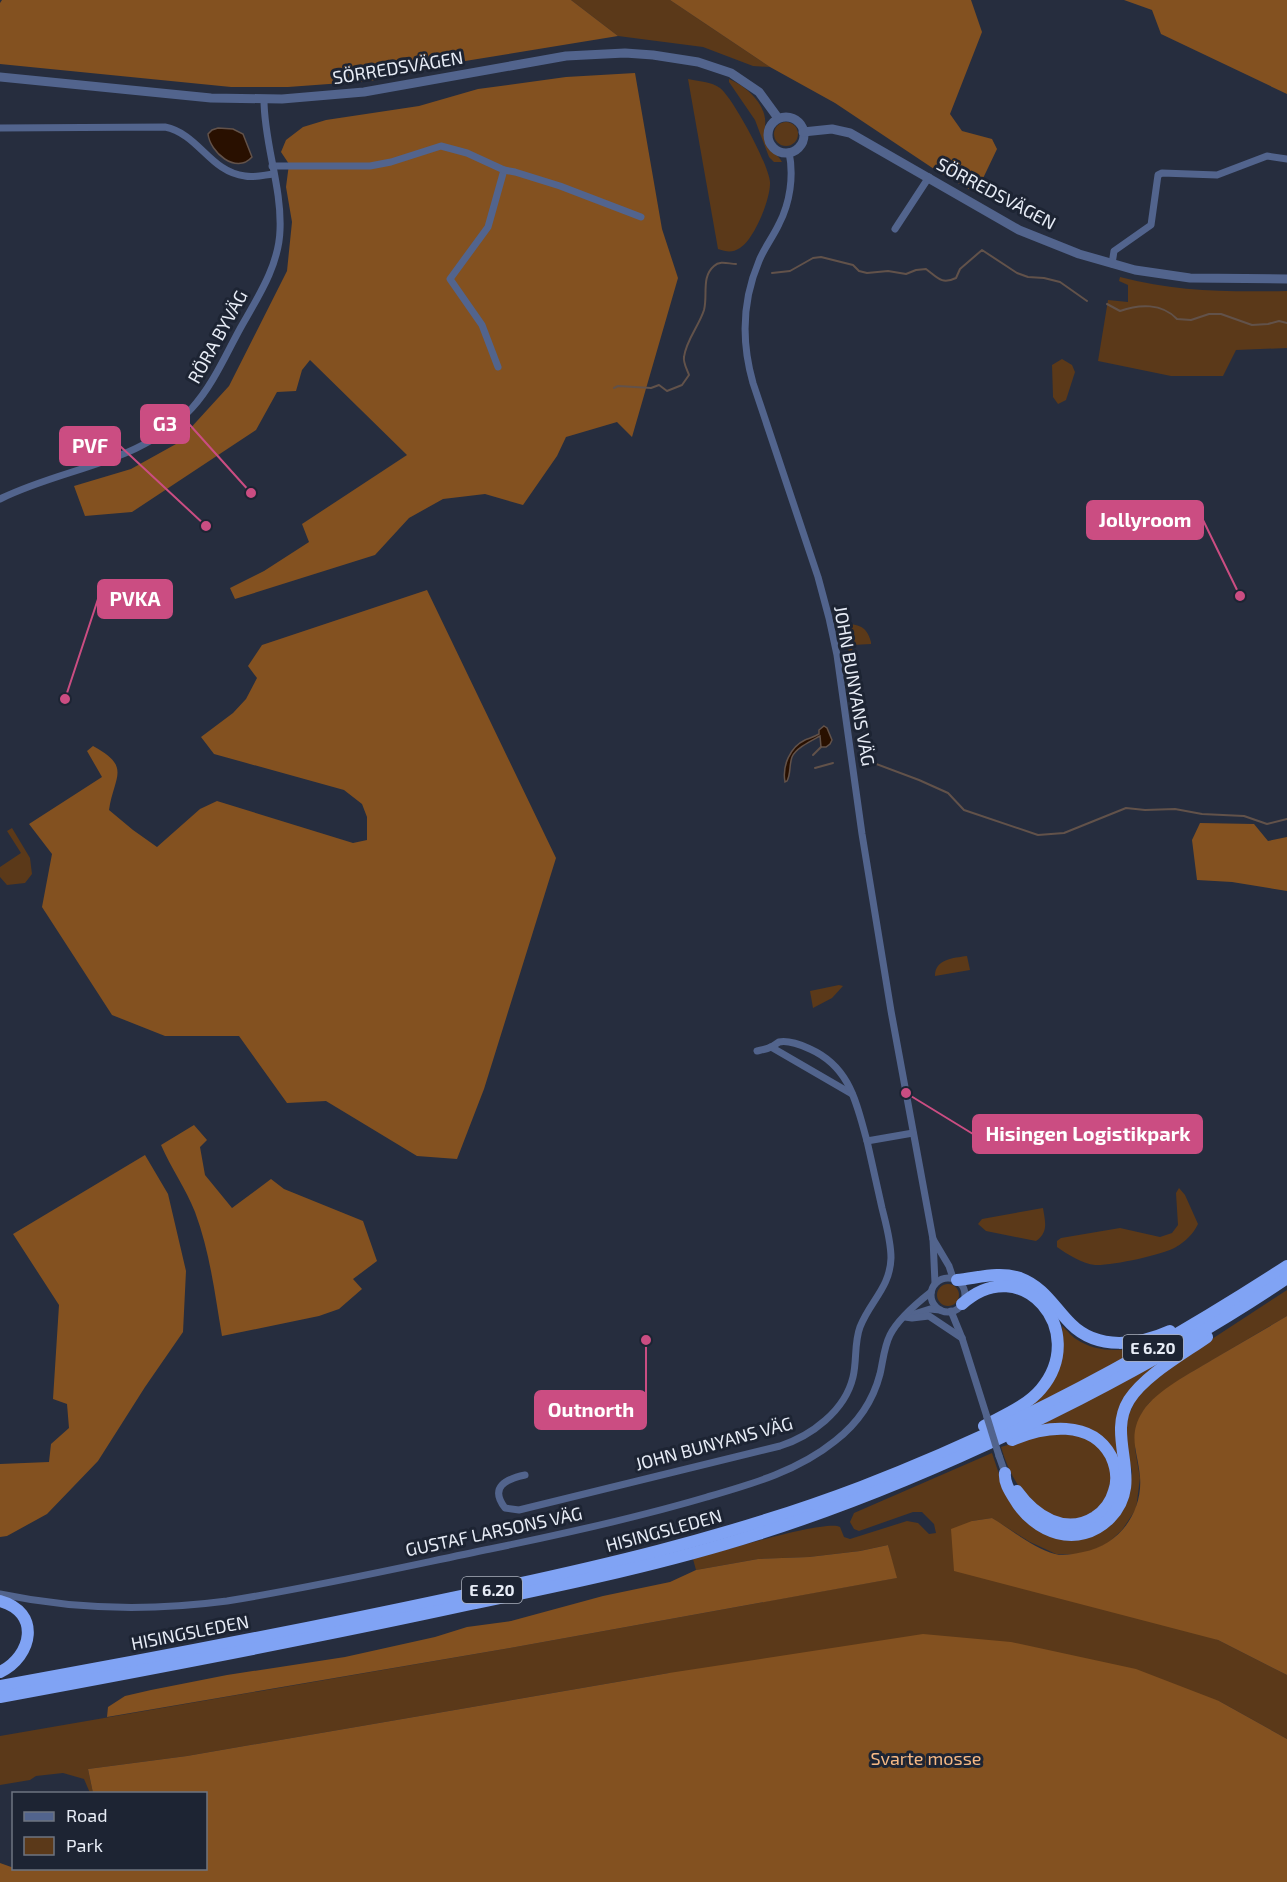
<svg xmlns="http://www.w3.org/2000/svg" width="1287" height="1882" font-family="'Exo 2',sans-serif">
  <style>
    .green { fill: #5b3919 }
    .forest { fill: #835120 }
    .water { fill: #291000; stroke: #62524a; stroke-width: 1.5 }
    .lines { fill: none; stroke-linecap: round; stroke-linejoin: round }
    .stream { stroke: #62524a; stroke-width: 2 }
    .minor { stroke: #52648d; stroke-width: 7 }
    .tertiary { stroke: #52648d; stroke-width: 9 }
    .trunk { stroke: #80a3f4; stroke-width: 12 }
    .minor-bridge { stroke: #52648d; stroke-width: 7 }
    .labels { text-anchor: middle; stroke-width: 6; stroke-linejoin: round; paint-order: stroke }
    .shield { fill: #1d2433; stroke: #aab0bc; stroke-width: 1.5 }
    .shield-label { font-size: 16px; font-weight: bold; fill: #e7ecf6 }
    .street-label { font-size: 18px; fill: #e7ecf6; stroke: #1d2433 }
    .park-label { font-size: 18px; fill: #f6b985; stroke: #1d2433 }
    .leader { fill: none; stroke: #cb4d82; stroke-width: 2 }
    .callout-dot { fill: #cb4d82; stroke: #1d2433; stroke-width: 2 }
    .callout { fill: #cb4d82; stroke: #cb4d82; stroke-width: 2 }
    .callout-label { font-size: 20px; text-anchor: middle; font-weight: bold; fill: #fff }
  </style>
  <rect width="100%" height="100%" fill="#262d3e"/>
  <g class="green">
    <path d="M571 0H670L770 67 753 66 703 47 618 36Z"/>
    <path d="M688 79C698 81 712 82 720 88 733 98 769 165 770 182 771 198 754 240 740 248 732 253 727 252 718 249Z"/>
    <path d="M729 79C746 86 768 105 765 126 765 133 763 137 766 144 770 152 778 154 782 162H774L769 157 755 120 729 82Z"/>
    <circle cx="786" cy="134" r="12"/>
    <path d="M1120 277C1177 292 1229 292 1287 291V348L1236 350 1223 376H1171L1098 361 1108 300 1128 302V285L1119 281Z"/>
    <path d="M1062 359 1072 365 1075 372 1066 400 1058 404 1053 397 1052 365Z"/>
    <path d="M844 624C858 624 867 626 871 642V644L852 645 853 665H851Z"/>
    <path d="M12 828 30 858 32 874 25 883 7 885 0 877V867L21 853 7 831Z"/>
    <path d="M967 956 970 970 935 976C935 959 953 958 967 956Z"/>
    <path d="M839 985 843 986 832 998 813 1008 810 991Z"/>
    <path d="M1179 1188 1185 1195 1198 1224C1194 1233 1185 1242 1176 1247 1163 1255 1110 1266 1095 1265 1083 1264 1067 1254 1057 1247V1241L1061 1238 1120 1228 1160 1237 1172 1233 1178 1225 1176 1193Z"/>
    <path d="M1043 1208C1045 1221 1049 1232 1036 1241L986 1231 978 1224 982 1219Z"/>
    <circle cx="948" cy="1295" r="11"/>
    <path d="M1287 1290V1316L1182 1378 1149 1403 1142 1413 1135 1449 1140 1478 1136 1509 1122 1530 1108 1543 1092 1551 1075 1554H1056L1030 1542 992 1518 972 1521 1218 1640 1287 1675V1739L1219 1701 669 1673 187 1756 88 1769 93 1793H90L84 1779 63 1773 36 1776 30 1780 0 1785V1736L510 1648 896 1578 888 1545 860 1551 809 1557 758 1559 696 1570 693 1559C716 1553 826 1519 840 1527L844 1537 850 1539 907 1521 918 1523 929 1534 936 1533 934 1524 922 1512H913L859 1531 854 1529 850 1522 854 1513 992 1453C1006 1495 1017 1532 1066 1540L1129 1493 1132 1472 1125 1439 1126 1421 1138 1394 1163 1372 1189 1354Z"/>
    <path d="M1062 1326C1067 1330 1070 1335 1076 1339 1097 1353 1122 1352 1145 1345L1141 1349 1028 1409C1056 1377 1066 1372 1062 1326Z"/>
    <path d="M1172 1355 1128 1395 1123 1469 1105 1442 1035 1427Z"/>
    <path d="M1069 1432C1076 1435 1088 1436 1095 1441 1103 1448 1108 1458 1111 1468 1112 1473 1114 1478 1113 1482 1110 1512 1072 1530 1047 1514 1022 1498 1009 1474 1001 1447L1036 1436Z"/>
  </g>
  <g class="forest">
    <path d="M2 0H571L618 36 459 62 370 81 288 87H231L0 64V3Z"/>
    <path d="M670 0H971L982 32 950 114 962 131 992 139 997 149 976 193 940 173 835 103 770 67Z"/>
    <path d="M1124 0H1287V94L1161 34 1152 10Z"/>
    <path d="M635 73 662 229 678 278 632 437 617 422 566 437 557 456 523 505 485 494 443 499 409 518 375 555 235 599 230 588 264 571 309 542 302 524 407 455 310 360 302 370 296 391 277 392 256 430 132 512 85 516 74 486 131 469 176 444 229 386 287 271 292 222 286 187 289 164 281 152 286 140 303 127 326 120 419 106 478 89 566 77Z"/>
    <path d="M427 590 556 858 484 1089 457 1159 417 1156 326 1101 287 1103 239 1036H165L112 1015 42 907 52 854 29 824 102 777 87 751 93 746C132 767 114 776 109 810L133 830 157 847 200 809 217 801 353 843 367 840V817L362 804 344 790 214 754 201 737 233 713 246 699 257 678 248 666 262 645Z"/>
    <path d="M1200 823 1254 824 1268 841 1287 837V891L1232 882 1197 880 1192 840Z"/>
    <path d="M194 1125 207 1140 200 1147 205 1175 232 1208 271 1179 284 1189 363 1221 377 1261 353 1279 362 1289 339 1309 319 1316 222 1336C215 1295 210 1252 195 1212 186 1189 171 1168 161 1145Z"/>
    <path d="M145 1155 168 1194 186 1271 183 1332 145 1387 98 1461 47 1514 7 1536 0 1537V1464L49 1462 51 1444 69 1428 67 1404 53 1399 59 1305 13 1234Z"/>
    <path d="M1287 1316V1675L1218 1640 954 1571 951 1529 972 1521 992 1518C1012 1530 1033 1548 1055 1554 1063 1556 1074 1554 1083 1552 1118 1546 1143 1513 1140 1477 1138 1451 1127 1436 1143 1411 1157 1390 1191 1373 1212 1360 1237 1345 1262 1331 1287 1316Z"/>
    <path d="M888 1545 897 1578 510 1648 107 1717 108 1707 125 1696 151 1690 227 1675 345 1657 435 1637 467 1627 511 1621 603 1596 670 1582 696 1570 758 1559 809 1557 860 1551Z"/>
    <path d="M923 1634 1011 1642 1136 1669 1219 1701 1287 1739V1882H0V1863L14 1868H206V1794L93 1793 88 1769 187 1756 669 1673Z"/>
  </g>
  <g class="water">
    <path d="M218 128 233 129 243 134 252 157C236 175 210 152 208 134L212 130Z"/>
    <path d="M824 726 827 728 832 740 830 744 826 747H821L820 736C811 741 796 748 792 757 789 765 791 774 787 781L785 782C782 766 790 747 805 740 810 738 814 737 819 734V730Z"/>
  </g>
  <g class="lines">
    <g class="stream">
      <path d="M772 273 790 271 813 258 821 257 853 265 859 271 867 273 888 271 906 274 916 270 926 269C937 277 941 285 956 278L960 269 982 250 1017 273 1028 277 1044 278 1060 282 1087 301"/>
      <path d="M1107 304 1120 311C1139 304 1162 303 1177 319L1191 320 1209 314H1221L1252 325 1268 324 1279 321 1287 323"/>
      <path d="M614 388 618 386 651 388 659 385 667 391 682 385 689 375C687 369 683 363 684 357 686 340 699 326 704 310 708 295 701 277 714 266 720 260 729 264 736 264"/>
      <path d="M813 755 821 747"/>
      <path d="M863 759 919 780 948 793 964 810 1038 835 1064 833 1126 808 1145 810 1175 809 1202 814 1244 816 1267 824 1287 819"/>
      <path d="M815 768 833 763"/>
    </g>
    <g class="minor">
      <path d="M0 128 165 127C199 134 210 172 245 176 254 178 264 175 273 174"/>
      <path d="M789 152C794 176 790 203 779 224 773 237 764 248 759 261 742 301 741 341 753 383L818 577 829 618 837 655 862 834 891 1011 933 1239 935 1283"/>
      <path d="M272 166H370L391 162 441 146 467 153 504 170 488 227 450 279 482 325 498 367"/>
      <path d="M504 170 515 172 560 186 641 217"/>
      <path d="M895 229 929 177"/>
      <path d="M1112 264 1114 251 1151 225 1158 175 1162 173 1217 175 1267 156 1287 159"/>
      <path d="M0 499C64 467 141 464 192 408 213 385 226 354 241 327 258 297 279 265 280 230 282 187 264 143 264 100"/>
      <path d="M771 1047 852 1094"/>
      <path d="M757 1051C761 1050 767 1049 771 1047 772 1047 777 1043 779 1042 788 1040 802 1045 810 1049 850 1067 856 1102 867 1141L913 1133"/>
      <path d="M933 1239 949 1266 953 1278"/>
      <circle cx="948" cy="1295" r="17"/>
      <path d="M951 1311 962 1338 987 1417"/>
      <path d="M908 1316 930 1309 940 1310"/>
      <path d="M905 1317 912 1318 929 1316 962 1338"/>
      <path d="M999 1456 1005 1473"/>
      <path d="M525 1475C506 1479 489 1487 505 1508L519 1510 780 1446C811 1436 845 1411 853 1377 857 1361 854 1343 860 1327 870 1301 890 1288 891 1258 891 1241 886 1224 882 1208 877 1186 872 1163 867 1141"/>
      <path d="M0 1594C76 1610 151 1611 227 1601 315 1587 403 1567 490 1549 563 1534 636 1518 707 1497 752 1484 798 1471 835 1441 857 1424 873 1401 880 1374 883 1361 884 1347 890 1335 898 1319 917 1303 931 1292"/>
    </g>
    <g class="tertiary">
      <path d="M0 77 211 98 282 99 364 92 566 56 625 53 653 55 698 62 731 73 759 92 778 118"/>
      <circle cx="786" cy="135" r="18"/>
      <path d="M803 132 832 129 850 133 1019 230 1079 254 1135 270 1190 278 1287 279"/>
    </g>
    <g class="trunk">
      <path d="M957 1280C978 1278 999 1271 1020 1278 1044 1287 1054 1307 1071 1324 1098 1351 1139 1345 1170 1331"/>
      <path d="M962 1304C1022 1250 1090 1331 1041 1389 1027 1406 1002 1416 984 1426"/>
      <path d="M1012 1440C1044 1426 1091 1419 1111 1456 1116 1467 1118 1480 1114 1491 1111 1502 1104 1511 1095 1517 1065 1536 1035 1516 1017 1491"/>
      <path d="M1005 1473C1004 1482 1009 1490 1014 1498 1034 1533 1078 1550 1110 1518 1146 1481 1105 1439 1129 1400 1145 1375 1183 1354 1207 1337"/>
      <path d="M0 1601C41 1612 33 1656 0 1672"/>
      <path d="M0 1686C151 1659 301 1630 451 1598 591 1569 727 1538 861 1487 1011 1430 1153 1353 1287 1266"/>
      <path d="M0 1697C157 1668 315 1638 471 1604 567 1584 664 1564 758 1534 869 1499 976 1452 1080 1399 1151 1362 1221 1323 1287 1278"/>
    </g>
    <path class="minor-bridge" d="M987 1417 999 1456"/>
  </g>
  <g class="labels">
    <g class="shield">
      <rect x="1123" y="1335" width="60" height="26" rx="4.5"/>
      <rect x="462" y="1577" width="60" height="26" rx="4.5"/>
    </g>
    <g class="shield-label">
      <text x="1153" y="1354">E 6.20</text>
      <text x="492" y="1596">E 6.20</text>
    </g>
    <g class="street-label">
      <text transform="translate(398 68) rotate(-9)" y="6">SÖRREDSVÄGEN</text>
      <text transform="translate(996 194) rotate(28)" y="6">SÖRREDSVÄGEN</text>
      <text transform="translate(218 337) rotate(-61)" y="6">RÖRA BYVÄG</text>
      <text transform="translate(854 686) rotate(80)" y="6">JOHN BUNYANS VÄG</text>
      <text transform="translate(714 1444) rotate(-15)" y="6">JOHN BUNYANS VÄG</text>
      <text transform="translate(664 1531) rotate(-15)" y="6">HISINGSLEDEN</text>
      <text transform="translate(494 1532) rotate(-12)" y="6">GUSTAF LARSONS VÄG</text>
      <text transform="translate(190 1633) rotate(-11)" y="6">HISINGSLEDEN</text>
    </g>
    <g class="park-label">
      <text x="926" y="1765">Svarte mosse</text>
    </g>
  </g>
  <path class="leader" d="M251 493L189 424M206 526L120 446M1240 596L1203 520M65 699L98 599M906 1093L973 1134M646 1340L646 1410"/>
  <g class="callout-dot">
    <circle cx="251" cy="493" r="6"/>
    <circle cx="206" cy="526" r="6"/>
    <circle cx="1240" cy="596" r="6"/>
    <circle cx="65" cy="699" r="6"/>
    <circle cx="906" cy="1093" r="6"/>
    <circle cx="646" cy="1340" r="6"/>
  </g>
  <g class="callout">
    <rect x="141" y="405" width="48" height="38" rx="6"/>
    <rect x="60" y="427" width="60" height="38" rx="6"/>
    <rect x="1087" y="501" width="116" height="38" rx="6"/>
    <rect x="98" y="580" width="74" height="38" rx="6"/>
    <rect x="973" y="1115" width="229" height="38" rx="6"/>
    <rect x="535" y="1391" width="111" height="38" rx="6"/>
  </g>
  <g class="callout-label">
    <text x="165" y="431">G3</text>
    <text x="90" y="453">PVF</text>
    <text x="1145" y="527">Jollyroom</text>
    <text x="135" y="606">PVKA</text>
    <text x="1088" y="1141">Hisingen Logistikpark</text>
    <text x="591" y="1417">Outnorth</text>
  </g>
  <rect x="12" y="1792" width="195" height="78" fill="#1d2433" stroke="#6e7481" stroke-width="1.5"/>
  <rect x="24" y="1812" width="30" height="9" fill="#52648d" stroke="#6e7481" stroke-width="1.5"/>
  <text x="66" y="1822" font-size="18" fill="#e7ecf6">Road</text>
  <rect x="24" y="1837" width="30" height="18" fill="#5b3919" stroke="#6e7481" stroke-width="1.5"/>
  <text x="66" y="1852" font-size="18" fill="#e7ecf6">Park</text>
</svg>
